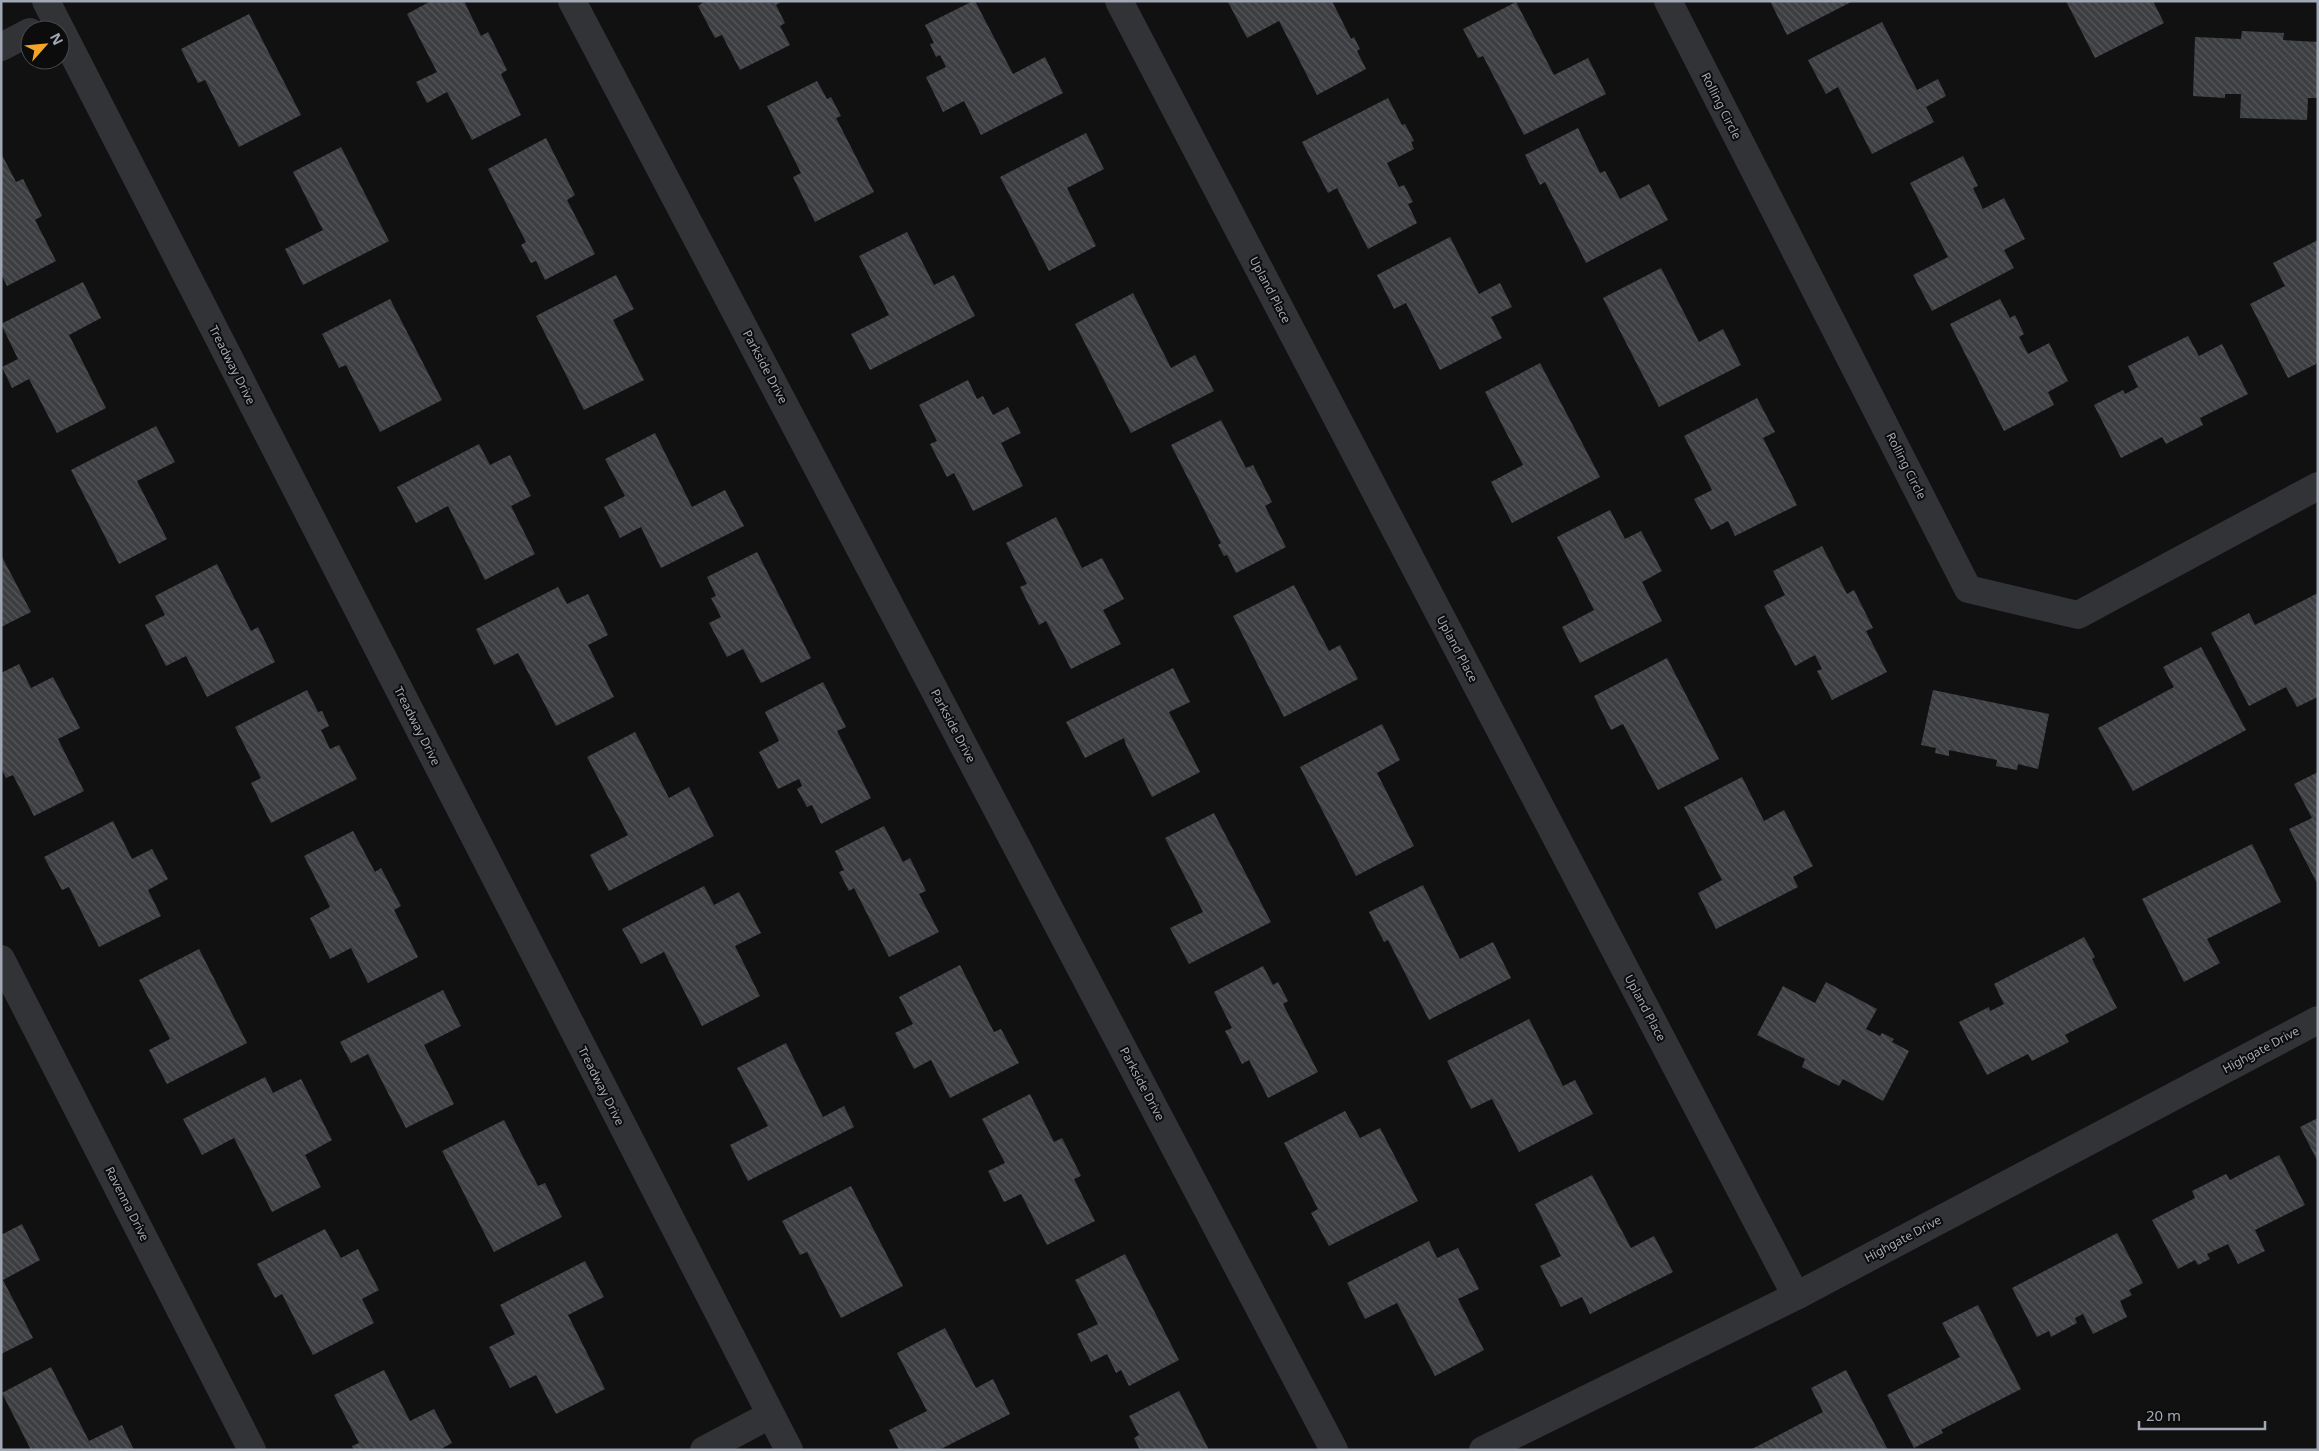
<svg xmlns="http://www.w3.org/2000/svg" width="2319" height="1451" font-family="'Noto Sans',sans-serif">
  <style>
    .building { fill: url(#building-back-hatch) }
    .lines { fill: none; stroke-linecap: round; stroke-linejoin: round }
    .minor { stroke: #323337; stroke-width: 28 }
    .labels { text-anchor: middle; stroke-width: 4; stroke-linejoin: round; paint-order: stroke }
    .street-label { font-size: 12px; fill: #a2a8b3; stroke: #0c0c0d }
  </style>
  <defs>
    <pattern id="building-back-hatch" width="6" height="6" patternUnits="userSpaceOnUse" patternTransform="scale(1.25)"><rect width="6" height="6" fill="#3c3e42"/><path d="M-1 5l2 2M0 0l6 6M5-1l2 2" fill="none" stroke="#55575b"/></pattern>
  </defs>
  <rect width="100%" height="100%" fill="#111112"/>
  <g class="building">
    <path d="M431 1H464L481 36 488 32 507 70 501 74 521 115 472 140 447 92 427 103 416 82 437 72 407 14Z"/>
    <path d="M705 1H783L776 5 785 23 780 26 790 45 740 70 722 35 715 38 698 6Z"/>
    <path d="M973 1H975L1013 74 1045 57 1063 93 981 135 964 101 943 112 926 77 946 67 940 55 936 57 930 44 934 43 925 25Z"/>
    <path d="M1230 1H1332L1351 39 1354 37 1360 49 1357 51 1366 69 1317 95 1279 21 1247 38 1228 2Z"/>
    <path d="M1770 1H1853L1787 35Z"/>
    <path d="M2066 1H2153L2164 23 2095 58Z"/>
    <path d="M1516 2 1554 75 1588 58 1606 94 1524 135 1483 56 1478 58 1463 29Z"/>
    <path d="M249 14 301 115 239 147 205 80 198 83 181 49Z"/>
    <path d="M1882 22 1917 90 1938 79 1946 96 1926 107 1934 122 1872 154 1838 87 1826 94 1808 60Z"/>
    <path d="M2242 31 2284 33 2283 40 2318 42V98H2308L2307 120 2240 118 2241 94H2225V98L2193 96 2195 37 2241 39Z"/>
    <path d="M817 81 827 99 831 97 841 116 836 118 874 192 815 222 793 177 801 173 767 106Z"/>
    <path d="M1388 98 1402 125 1405 124 1414 141 1411 142 1414 149 1387 163 1399 187 1404 185 1413 202 1408 204 1417 223 1368 249 1337 188 1328 193 1302 142Z"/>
    <path d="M1578 128 1600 173 1605 171 1620 199 1649 184 1668 220 1586 263 1545 182 1540 185 1525 155Z"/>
    <path d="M1086 133 1104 169 1067 188 1096 246 1049 271 1000 177Z"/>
    <path d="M546 138 575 195 567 200 595 254 545 280 536 261 531 263 521 245 526 242 488 169Z"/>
    <path d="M341 147 389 241 303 285 285 249 323 230 293 172Z"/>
    <path d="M1 153 16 182 23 179 42 216 35 220 56 261 7 286 1 274Z"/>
    <path d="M1963 156 1978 186 1973 188 1983 209 2004 198 2025 239 2004 250 2014 268 1932 311 1913 275 1948 257 1910 183Z"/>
    <path d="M907 232 934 285 954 275 975 316 870 370 851 334 889 315 859 256Z"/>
    <path d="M1450 237 1479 294 1500 283 1512 307 1491 317 1502 338 1440 370 1406 303 1394 309 1377 275Z"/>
    <path d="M2318 240V363L2288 378 2250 304 2285 286 2273 263Z"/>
    <path d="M1661 268 1699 342 1723 329 1741 365 1659 407 1603 298Z"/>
    <path d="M616 275 634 309 613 320 644 380 584 410 536 316Z"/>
    <path d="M83 282 101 318 69 335 106 408 57 433 29 379 12 388 2 367 18 359 1 324Z"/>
    <path d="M1133 293 1171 368 1195 355 1214 391 1131 433 1075 324Z"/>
    <path d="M390 299 442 400 380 432 346 365 339 368 322 334Z"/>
    <path d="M2000 299 2010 318 2015 315 2024 334 2019 337 2028 354 2049 343 2068 381 2048 392 2054 405 2004 431 1950 324Z"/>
    <path d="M2188 336 2199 356 2222 344 2248 394 2200 418 2203 425 2166 444 2162 437 2121 458 2094 405 2123 390 2125 394 2138 387 2128 366Z"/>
    <path d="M1540 363 1600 477 1512 523 1491 482 1523 465 1485 392Z"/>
    <path d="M968 380 977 399 983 396 993 415 1008 407 1021 433 1001 443 1023 486 973 511 954 473 947 477 930 444 937 441 919 405Z"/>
    <path d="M1757 398 1775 432 1763 438 1797 505 1735 536 1728 521 1711 530 1694 499 1712 490 1684 436Z"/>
    <path d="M1221 420 1246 468 1253 465 1272 502 1265 506 1286 547 1236 573 1227 555 1224 556 1218 545 1221 543 1171 445Z"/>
    <path d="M156 426 175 462 137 481 167 539 119 564 71 470Z"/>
    <path d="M655 433 692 507 725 490 744 526 661 568 641 527 620 538 604 507 625 496 605 459Z"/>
    <path d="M479 444 490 465 510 455 531 496 511 506 535 554 485 580 448 506 416 523 397 487Z"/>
    <path d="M1610 510 1625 539 1641 531 1662 571 1642 582 1662 621 1580 663 1562 627 1594 610 1557 537Z"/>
    <path d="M1056 517 1082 568 1102 558 1124 599 1103 610 1121 644 1071 669 1046 621 1039 625 1020 587 1027 584 1006 543Z"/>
    <path d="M1822 546 1847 594 1854 590 1873 628 1866 631 1887 672 1832 700 1817 671 1822 669 1815 655 1795 666 1764 606 1785 595 1773 571Z"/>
    <path d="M757 552 811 658 761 683 743 649 727 657 709 623 721 617 711 598 716 596 707 577Z"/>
    <path d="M1 555 31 612 1 627Z"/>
    <path d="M217 564 251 631 258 627 275 662 207 697 186 656 166 666 145 625 165 615 155 596Z"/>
    <path d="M1294 585 1329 651 1340 645 1358 679 1284 717 1233 616Z"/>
    <path d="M558 587 567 604 588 594 608 635 588 645 614 697 556 726 518 653 494 665 476 629Z"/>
    <path d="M2318 593V697L2297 707 2286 687 2249 706 2211 633 2249 613 2255 625Z"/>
    <path d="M2201 647 2246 730 2133 791 2098 728 2174 687 2163 667Z"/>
    <path d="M1667 658 1719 759 1658 790 1623 724 1611 730 1594 696Z"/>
    <path d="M19 664 31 688 53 677 80 728 58 739 84 791 34 816 13 775 6 778 1 768V673Z"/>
    <path d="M1173 668 1190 702 1169 712 1200 772 1152 797 1126 745 1124 738 1085 758 1066 722Z"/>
    <path d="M823 682 846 727 837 731 871 798 821 824 812 805 807 807 797 789 802 786 799 779 778 789 759 752 779 741 765 712Z"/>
    <path d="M307 690 318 712 322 711 329 726 321 730 330 749 339 745 357 779 271 823 251 783 261 778 235 727Z"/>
    <path d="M1933 690 2049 714 2038 769 2018 764 2017 770 1996 766 1997 760 1949 750V756L1935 753 1936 748 1921 745Z"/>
    <path d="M1382 724 1400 760 1377 773 1414 846 1356 876 1300 767Z"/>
    <path d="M635 732 669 798 689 787 714 836 609 891 590 855 628 835 587 757Z"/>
    <path d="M2318 772V885L2289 829 2312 818 2294 784Z"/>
    <path d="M1742 777 1764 821 1784 810 1813 866 1793 877 1798 887 1716 929 1698 893 1722 880 1684 807Z"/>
    <path d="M1214 813 1271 922 1189 964 1170 928 1203 912 1165 838Z"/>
    <path d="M113 821 132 859 152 849 168 879 148 890 161 916 99 947 69 887 62 890 44 857Z"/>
    <path d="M884 826 903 862 910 858 926 891 919 894 939 932 889 957 854 888 849 891 839 872 844 870 835 851Z"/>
    <path d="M353 831 375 872 381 868 401 906 394 910 418 957 368 983 351 948 330 959 310 918 330 907 304 856Z"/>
    <path d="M2252 844 2281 902 2207 939 2220 963 2184 982 2142 899Z"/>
    <path d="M1423 885 1460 959 1493 942 1511 978 1429 1020 1388 940 1384 942 1369 912Z"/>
    <path d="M704 886 714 905 739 892 761 933 735 946 760 996 702 1026 664 952 641 964 622 929Z"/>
    <path d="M2084 937 2095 957 2092 959 2117 1008 2065 1035 2069 1042 2032 1061 2028 1054 1987 1075 1959 1022 1989 1007 1990 1011 2004 1004 1994 984Z"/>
    <path d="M199 949 247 1043 167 1084 149 1050 170 1039 139 980Z"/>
    <path d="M960 965 994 1032 1001 1029 1019 1063 950 1098 931 1060 914 1069 895 1033 913 1024 899 997Z"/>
    <path d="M1263 966 1273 985 1278 982 1288 1001 1283 1004 1318 1072 1268 1098 1249 1060 1242 1064 1225 1031 1232 1028 1214 992Z"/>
    <path d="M1826 982 1877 1009 1866 1029 1880 1036 1882 1033 1894 1039 1892 1042 1909 1051 1883 1101 1843 1079 1839 1086 1802 1067 1805 1059 1757 1035 1783 986 1815 1003Z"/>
    <path d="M443 990 461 1026 424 1045 454 1104 406 1128 368 1054 351 1063 340 1042Z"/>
    <path d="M1529 1019 1563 1086 1575 1080 1593 1114 1519 1152 1492 1099 1471 1109 1447 1061Z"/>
    <path d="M786 1043 823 1117 844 1106 854 1127 748 1181 730 1145 768 1126 737 1068Z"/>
    <path d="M265 1077 273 1093 301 1079 332 1140 305 1155 321 1187 272 1212 234 1138 202 1155 183 1119Z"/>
    <path d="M1030 1094 1054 1142 1062 1138 1081 1176 1074 1179 1095 1221 1047 1245 1021 1194 1004 1202 988 1171 1005 1163 982 1119Z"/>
    <path d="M1345 1111 1360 1138 1380 1128 1418 1201 1329 1246 1311 1213 1318 1209 1284 1143Z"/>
    <path d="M2318 1118V1162L2300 1127Z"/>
    <path d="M504 1120 538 1186 545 1183 562 1217 494 1252 442 1151Z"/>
    <path d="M2279 1155 2305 1205 2255 1230 2265 1251 2238 1264 2228 1244 2207 1254 2210 1259 2198 1265 2195 1260 2178 1269 2152 1220 2195 1198 2192 1191 2226 1174 2230 1180Z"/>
    <path d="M1592 1175 1631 1248 1654 1236 1673 1272 1590 1314 1582 1297 1561 1307 1540 1266 1561 1256 1535 1204Z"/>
    <path d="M851 1186 903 1286 841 1318 807 1252 800 1255 782 1221Z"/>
    <path d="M22 1224 40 1260 3 1280 33 1338 1 1354V1235Z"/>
    <path d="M325 1229 341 1258 358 1249 379 1290 362 1299 374 1323 313 1355 282 1294 275 1298 257 1264Z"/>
    <path d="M2117 1233 2143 1283 2129 1290 2132 1295 2120 1301 2127 1317 2093 1334 2083 1314 2075 1318 2077 1323 2051 1337 2049 1331 2037 1337 2012 1288Z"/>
    <path d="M1429 1241 1437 1258 1458 1248 1479 1289 1458 1299 1484 1350 1435 1376 1397 1303 1365 1319 1347 1283Z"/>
    <path d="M1125 1254 1179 1360 1129 1386 1121 1370 1116 1373 1107 1354 1091 1362 1077 1334 1098 1324 1075 1280Z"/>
    <path d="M585 1261 604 1297 568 1315 605 1389 556 1414 536 1375 510 1388 489 1347 515 1334 500 1305Z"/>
    <path d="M1978 1305 2021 1389 1941 1430 1943 1433 1914 1448 1887 1395 1960 1357 1942 1323Z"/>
    <path d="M945 1328 976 1388 993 1379 1010 1414 939 1450H899L889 1430 927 1411 897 1353Z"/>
    <path d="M51 1367 89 1441 122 1425 134 1450H31L2 1393Z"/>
    <path d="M384 1370 410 1421 434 1409 452 1443 439 1450H354L352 1446 359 1443 334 1395Z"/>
    <path d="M1846 1370 1888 1450H1750L1823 1412 1811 1388Z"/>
    <path d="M1179 1391 1209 1450H1140L1134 1438 1139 1435 1129 1416Z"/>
  </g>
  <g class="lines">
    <g class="minor">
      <path d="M46 1 789 1450"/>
      <path d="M572 1 1334 1450"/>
      <path d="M1119 1 1796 1296"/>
      <path d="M1668 1 1968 589 2078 615 2318 486"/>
      <path d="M1 47 30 32"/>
      <path d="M1 959 252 1450"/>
      <path d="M704 1450 770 1415"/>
      <path d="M1483 1450 1796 1296 2318 1020"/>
    </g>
  </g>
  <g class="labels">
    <g class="street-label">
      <text transform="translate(1721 106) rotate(63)" y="4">Rolling Circle</text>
      <text transform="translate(1270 290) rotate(62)" y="4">Upland Place</text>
      <text transform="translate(232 365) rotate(63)" y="4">Treadway Drive</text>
      <text transform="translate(765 367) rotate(62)" y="4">Parkside Drive</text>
      <text transform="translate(1906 466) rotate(63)" y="4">Rolling Circle</text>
      <text transform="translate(1457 649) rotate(62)" y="4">Upland Place</text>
      <text transform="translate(417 726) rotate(63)" y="4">Treadway Drive</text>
      <text transform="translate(953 726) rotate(62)" y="4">Parkside Drive</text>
      <text transform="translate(1645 1008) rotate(62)" y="4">Upland Place</text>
      <text transform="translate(2261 1050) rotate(-28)" y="4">Highgate Drive</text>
      <text transform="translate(1142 1084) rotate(62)" y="4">Parkside Drive</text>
      <text transform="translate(601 1086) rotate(63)" y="4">Treadway Drive</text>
      <text transform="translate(127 1204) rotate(63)" y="4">Ravenna Drive</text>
      <text transform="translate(1903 1239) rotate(-28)" y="4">Highgate Drive</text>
    </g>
  </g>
  <rect width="2319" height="1451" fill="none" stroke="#a2a8b3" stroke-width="5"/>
  <g transform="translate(45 45) rotate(63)"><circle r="24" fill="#0c0c0d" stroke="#484a4f"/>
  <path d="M0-4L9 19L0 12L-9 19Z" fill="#f3a528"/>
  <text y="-8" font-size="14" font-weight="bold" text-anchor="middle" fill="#a2a8b3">N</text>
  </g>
  <path d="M2139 1421v8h126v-8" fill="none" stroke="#a2a8b3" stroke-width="2.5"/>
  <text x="2146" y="1421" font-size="15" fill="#a2a8b3" stroke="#0c0c0d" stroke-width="4" paint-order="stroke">20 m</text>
</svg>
